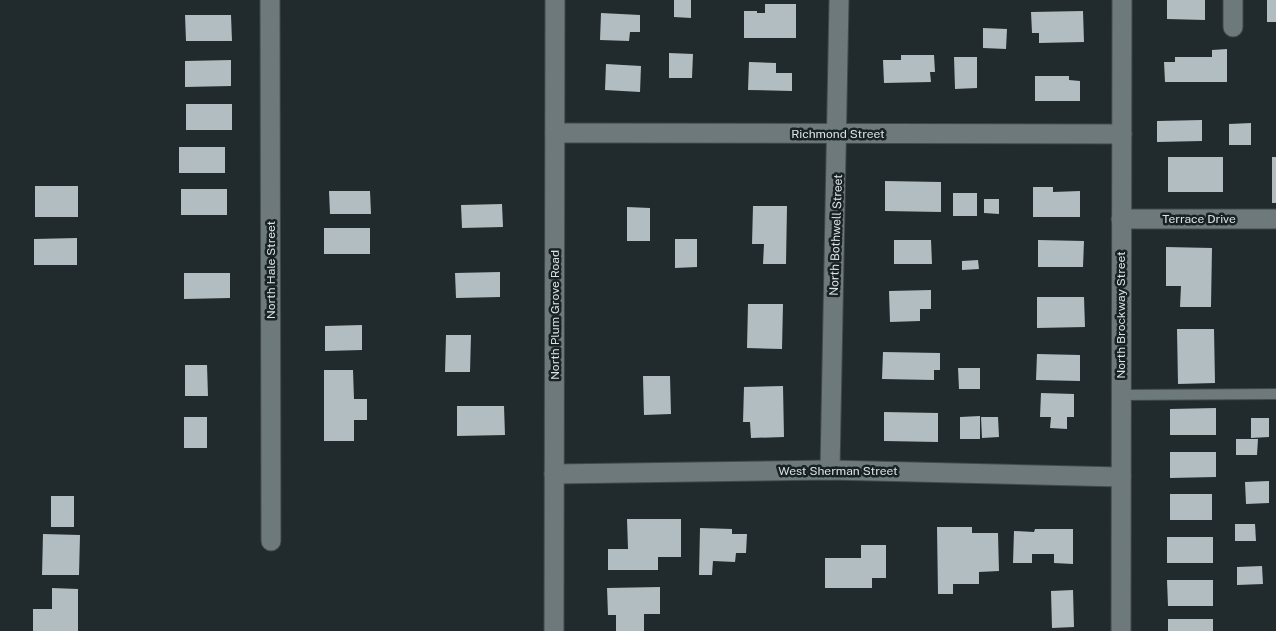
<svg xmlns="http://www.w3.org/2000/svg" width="1276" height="631" font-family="'Public Sans',sans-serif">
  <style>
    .building { fill: #b1bdc0 }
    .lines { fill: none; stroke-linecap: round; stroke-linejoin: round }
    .lane-casing { stroke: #414a4c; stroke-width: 12 }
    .street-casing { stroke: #414a4c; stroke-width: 21 }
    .lane { stroke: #6e797c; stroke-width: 10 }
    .street { stroke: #6e797c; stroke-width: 19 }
    .labels { text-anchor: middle; stroke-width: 5; stroke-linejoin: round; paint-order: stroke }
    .street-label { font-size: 12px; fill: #dce2e4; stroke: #182124 }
  </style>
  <rect width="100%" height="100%" fill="#212b2e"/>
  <g class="building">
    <path d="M674 0H691V18L674 17Z"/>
    <path d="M1167 0H1205V20L1167 19Z"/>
    <rect x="1267" y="0" width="9" height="22"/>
    <path d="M765 4H796V38H744V11H757V13H765Z"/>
    <path d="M1083 11 1084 42 1039 43V33H1032L1031 12Z"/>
    <path d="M601 13 640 15V32H630L629 41 600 40Z"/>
    <path d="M185 15H231L232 41H186Z"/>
    <path d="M983 28 1007 29 1006 49 983 48Z"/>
    <path d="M1227 49V82H1165L1164 62H1175V57H1212V50Z"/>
    <path d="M669 53 693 54 692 78H669Z"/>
    <path d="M901 55H934L935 72H930L931 82 884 83 883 60H901Z"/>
    <path d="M954 57H977V88L955 89Z"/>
    <path d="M231 60V86L185 87V61Z"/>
    <path d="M749 62 776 63V73H792V91L748 90Z"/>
    <path d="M606 64 641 66 640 92 605 90Z"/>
    <path d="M1035 76H1069V80L1080 81V101H1035Z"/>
    <rect x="186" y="104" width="46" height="26"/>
    <path d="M1202 120V141L1157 142V121Z"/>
    <path d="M1251 123V145H1229V124Z"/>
    <rect x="179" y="147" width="46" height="26"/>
    <rect x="1168" y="157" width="55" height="35"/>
    <rect x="1272" y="157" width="4" height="46"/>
    <path d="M885 181 941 182V212L885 211Z"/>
    <rect x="35" y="186" width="43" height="31"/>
    <path d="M1033 187H1053V192L1080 191V217H1033Z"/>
    <rect x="181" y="189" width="46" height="26"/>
    <path d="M329 191H370L371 214H330Z"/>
    <rect x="953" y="193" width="24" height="23"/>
    <path d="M984 199H999V214L984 213Z"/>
    <path d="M502 204 503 227 462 228 461 205Z"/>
    <path d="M753 206H787L786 264H763L764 244H752Z"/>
    <path d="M627 207 650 208V241H627Z"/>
    <rect x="324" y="228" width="46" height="26"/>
    <path d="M77 238V265H34V239Z"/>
    <path d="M675 239H697V267L675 268Z"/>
    <path d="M894 240H931L932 264H894Z"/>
    <path d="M1038 240 1084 241 1083 267H1038Z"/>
    <path d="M1166 247 1212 248 1211 307H1180L1181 286H1166Z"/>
    <path d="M978 260 979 269 962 270V261Z"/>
    <path d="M500 272V297L456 298 455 273Z"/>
    <path d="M184 273H230V298L184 299Z"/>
    <path d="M931 290V309H920V321L890 322 889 291Z"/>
    <path d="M1037 297H1084L1085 327 1037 328Z"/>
    <path d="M748 304H783L782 349 747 348Z"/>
    <path d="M362 325V350L325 351V326Z"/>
    <path d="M1177 329H1214L1215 383 1178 384Z"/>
    <path d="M446 335H471L470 372H445Z"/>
    <path d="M883 352 940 353V370H934V380L882 379Z"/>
    <path d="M1037 354 1080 355V381L1036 380Z"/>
    <path d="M185 365H207L208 396H185Z"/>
    <path d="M958 368H980V389H959Z"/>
    <path d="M324 370H353L354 399H367V420H354V441H324Z"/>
    <path d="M643 376H670L671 414 644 415Z"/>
    <path d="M783 386 784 437 751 438 750 422H743L744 387Z"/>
    <path d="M1041 393 1074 394V417H1067V429L1050 428 1051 417H1040Z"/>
    <path d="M457 406H504L505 435 457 436Z"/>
    <path d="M1216 408V435H1170V409Z"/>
    <path d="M884 412 938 413V442L884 441Z"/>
    <path d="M980 416V439H960V417Z"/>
    <rect x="184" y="417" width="23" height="31"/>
    <path d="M981 417H998L999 437 982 438Z"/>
    <path d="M1251 418H1269V437L1251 438Z"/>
    <path d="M1236 439H1258L1257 455H1236Z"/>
    <path d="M1170 452H1216V477L1170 478Z"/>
    <path d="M1269 481V503L1246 504 1245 482Z"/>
    <rect x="1170" y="494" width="42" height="26"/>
    <rect x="51" y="496" width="23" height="31"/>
    <path d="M627 519H681V557H658V570H608V549H628Z"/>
    <path d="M1235 524H1255L1256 541H1235Z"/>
    <path d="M937 527H972V533H998L999 571 979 572V584H953V594H938Z"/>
    <path d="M700 528 732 529V534H747L746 553H736L735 562 713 561 712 575H699Z"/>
    <path d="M1035 529H1073V564L1054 563V554H1032V563H1013L1014 531 1034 532Z"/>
    <path d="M43 534 80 535 79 575H42Z"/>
    <rect x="1167" y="537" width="46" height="26"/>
    <path d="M861 545H886V578H872V588H825V558H861Z"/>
    <path d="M1262 566 1263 584 1237 585V567Z"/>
    <path d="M1167 580H1213V606H1168Z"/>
    <path d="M660 587V614H644V631H616V615H608L607 588Z"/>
    <path d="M52 588 78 589V631H33V609H52Z"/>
    <path d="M1073 590 1074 627 1052 628 1051 591Z"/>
    <rect x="1168" y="619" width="45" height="12"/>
  </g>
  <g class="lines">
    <defs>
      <path id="lane" d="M1121 395 1276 394"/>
      <g id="street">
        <path d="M270 0 271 541"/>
        <path d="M1233 0V27"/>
        <path d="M555 133 1122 134"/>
        <path d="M1121 219H1276"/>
        <path d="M830 470 839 0"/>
        <path d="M554 474 830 470 1121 477"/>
        <path d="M554 631 555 0"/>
        <path d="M1121 631 1122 0"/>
      </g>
    </defs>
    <use href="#lane" class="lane-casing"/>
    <use href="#street" class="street-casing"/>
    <use href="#lane" class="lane"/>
    <use href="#street" class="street"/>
  </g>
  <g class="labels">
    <g class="street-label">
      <text x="838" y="138">Richmond Street</text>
      <text x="1199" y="223">Terrace Drive</text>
      <text transform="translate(836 235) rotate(-88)" y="4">North Bothwell Street</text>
      <text transform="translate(271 270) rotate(-90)" y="4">North Hale Street</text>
      <text transform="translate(555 315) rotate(-90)" y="4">North Plum Grove Road</text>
      <text transform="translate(1121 315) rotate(-90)" y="4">North Brockway Street</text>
      <text x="838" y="475">West Sherman Street</text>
    </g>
  </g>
</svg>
